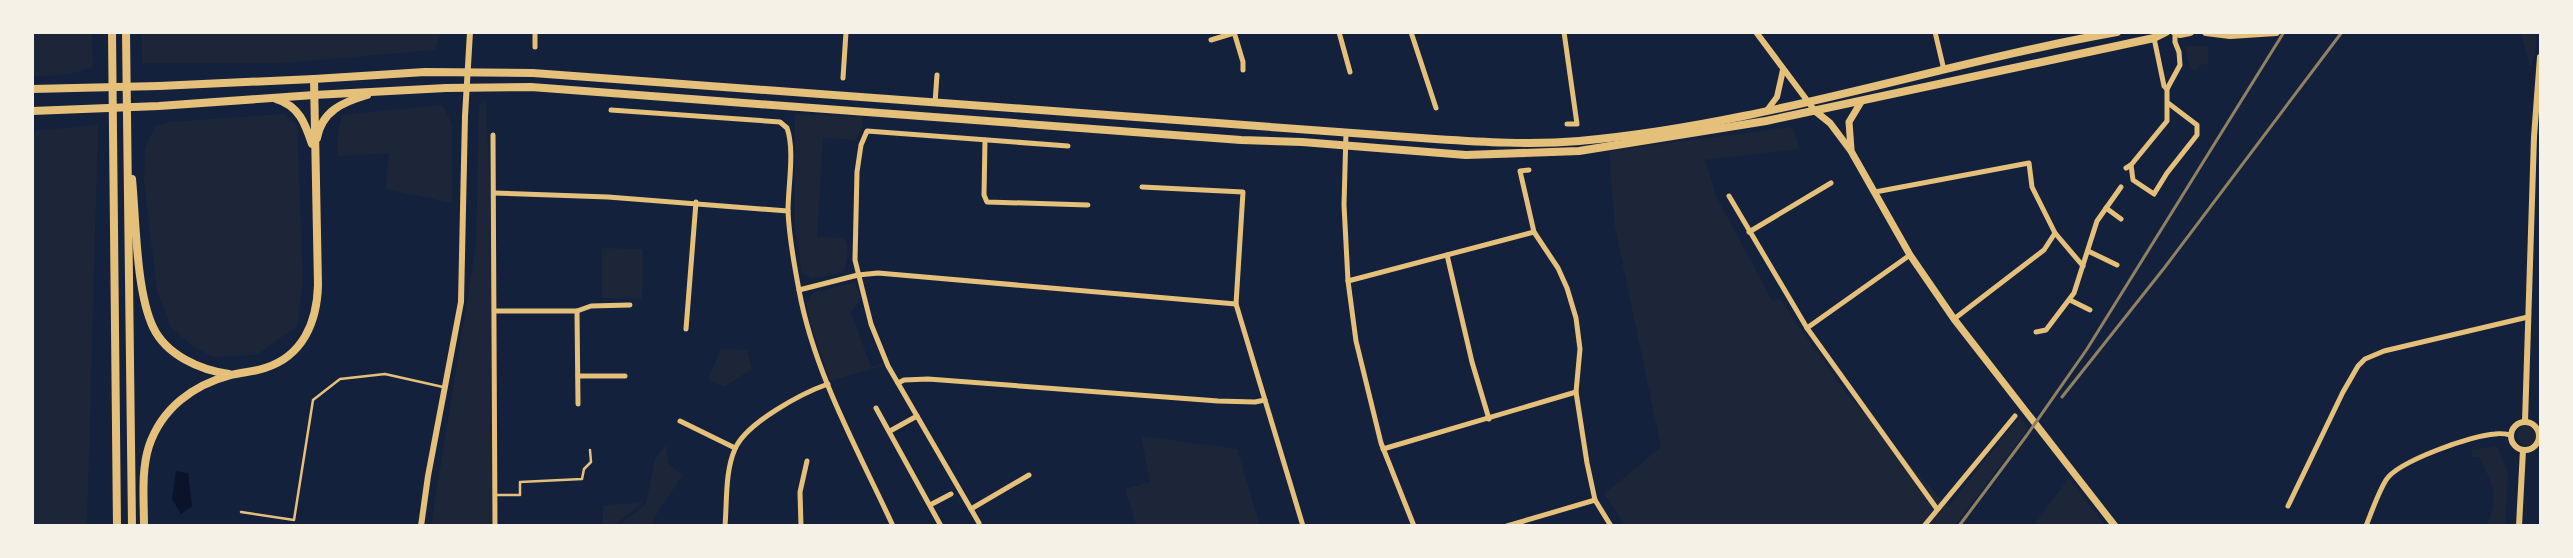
<svg xmlns="http://www.w3.org/2000/svg" width="2573" height="558" font-family="'Space Grotesk',sans-serif">
  <style>
    .green { fill: #1d2539 }
    .water { fill: #0b132b }
    .lines { fill: none; stroke-linecap: round; stroke-linejoin: round }
    .service { stroke: #e5c07b; stroke-width: 2.5 }
    .minor { stroke: #e5c07b; stroke-width: 5 }
    .tertiary { stroke: #e5c07b; stroke-width: 6 }
    .secondary { stroke: #e5c07b; stroke-width: 7 }
    .primary { stroke: #e5c07b; stroke-width: 8 }
    .trunk { stroke: #e5c07b; stroke-width: 8 }
    .rail { stroke: #918062; stroke-width: 3 }
  </style>
  <rect width="100%" height="100%" fill="#14213d"/>
  <g class="green">
    <path d="M33 32 92 33 93 67 70 74 33 77Z"/>
    <path d="M142 33V32L440 33 435 50 282 63H142Z"/>
    <path d="M2521 33H2537L2535 55 2530 67Z"/>
    <path d="M2185 46H2208V64L2200 65 2197 71 2190 69Z"/>
    <path d="M486 102 490 192 493 525 431 526 476 245 479 105Z"/>
    <path d="M442 105 452 124V203L385 189 389 153 337 156 338 132 342 115Z"/>
    <path d="M284 114 297 125 303 281 297 326 257 355 213 357 191 345 171 327 157 291 144 180 145 148 155 126 169 122Z"/>
    <path d="M795 114 862 117 863 126 855 140 823 138 817 237 844 238C850 249 848 261 843 272L812 279 801 272C799 258 800 242 795 229Z"/>
    <path d="M98 125 87 525H33V131Z"/>
    <path d="M1792 127 1800 149 1705 160 1716 196 1773 302 1779 298 1847 394 1948 507 2020 416 2028 429 1955 525H1625L1604 494 1661 447 1615 227 1609 151Z"/>
    <path d="M602 248 643 249 642 299 602 298Z"/>
    <path d="M855 282 861 299 851 312 871 367 882 364 883 366 830 381 811 324 806 304 813 293Z"/>
    <path d="M721 349 747 350 752 369 724 387 708 379Z"/>
    <circle cx="2527" cy="435" r="10"/>
    <path d="M1141 436 1237 449 1260 525H1136L1125 489 1150 482Z"/>
    <path d="M666 445 669 464 682 475C673 493 658 506 652 525H620L646 504 655 459Z"/>
    <path d="M2497 446 2508 473 2505 525H2486C2501 498 2492 483 2479 457H2471L2472 450Z"/>
    <path d="M2069 478 2105 525H2034Z"/>
    <path d="M643 503 614 525H603V505Z"/>
  </g>
  <path class="water" d="M176 471 188 473 192 506 181 514 172 499Z"/>
  <g class="lines">
    <g class="service">
      <path d="M495 495H520V482L582 479 584 469 591 462 590 450"/>
      <path d="M241 512 294 520 313 400 340 379 385 374 443 387"/>
    </g>
    <g class="minor">
      <path d="M1234 32 1243 62V70"/>
      <path d="M1339 32 1350 72"/>
      <path d="M1411 32 1436 108"/>
      <path d="M1564 32 1577 124H1567"/>
      <path d="M1935 32 1944 70"/>
      <path d="M2154 38 2164 86 2167 89"/>
      <path d="M1211 40 1234 33"/>
      <path d="M535 47V32"/>
      <path d="M843 78 846 32"/>
      <path d="M935 103 937 75"/>
      <path d="M611 110 780 122 787 128C795 150 788 186 788 211 789 237 794 264 799 290 814 373 858 450 893 526"/>
      <path d="M1346 132 1344 205 1348 281 1356 341 1381 443 1414 526"/>
      <path d="M493 135 495 526"/>
      <path d="M985 140 984 195 987 202 1088 205"/>
      <path d="M2131 165 2133 180 2154 194 2167 173 2197 135V125L2168 103"/>
      <path d="M2126 168 2131 165 2167 121V89L2180 65 2179 52 2175 42V33"/>
      <path d="M1529 170 1520 171 1534 232 1558 268 1567 288 1576 318 1580 349 1576 392 1587 463 1595 500 1611 526"/>
      <path d="M1142 187 1243 192 1236 304 1303 526"/>
      <path d="M1875 192 2029 163 2032 187 2055 233 2044 250 1954 319"/>
      <path d="M494 193 608 197 788 211"/>
      <path d="M1729 196 1807 328 1937 509"/>
      <path d="M2106 208 2121 219"/>
      <path d="M1749 232 1831 183"/>
      <path d="M2055 233 2083 266"/>
      <path d="M2088 251 2117 265"/>
      <path d="M1447 255 1472 362 1489 419"/>
      <path d="M1348 281 1534 232"/>
      <path d="M799 290 858 275 878 273 1236 304"/>
      <path d="M2070 300 2090 310"/>
      <path d="M495 311H577L591 306 630 305"/>
      <path d="M577 311 578 404"/>
      <path d="M1807 328 1910 255"/>
      <path d="M686 329 696 202"/>
      <path d="M2036 332 2046 330 2074 293 2097 221 2121 187"/>
      <path d="M578 376H625"/>
      <path d="M898 383 904 380 928 379 1218 401 1255 402 1265 400"/>
      <path d="M876 408 941 526"/>
      <path d="M680 421 735 448"/>
      <path d="M890 431 917 416"/>
      <path d="M2539 438H2540"/>
      <path d="M1383 449 1576 392"/>
      <path d="M930 505 951 494"/>
      <path d="M2288 506 2343 392 2358 366 2365 359 2384 351 2528 317"/>
      <path d="M971 509 1029 475"/>
      <path d="M979 523 888 366 871 324 855 260 857 172 861 145 867 131 1068 146"/>
      <path d="M725 526C727 502 725 471 735 449 746 423 802 393 828 384"/>
      <path d="M801 526 800 492 807 461"/>
      <path d="M1507 526 1595 500"/>
      <path d="M1924 526 2015 416"/>
      <path d="M2366 526C2372 511 2378 493 2386 480 2398 461 2473 435 2495 434 2500 433 2506 434 2511 435"/>
    </g>
    <g class="tertiary">
      <path d="M1756 32 1815 111"/>
      <path d="M1768 109 1777 97 1783 70"/>
      <circle cx="2525" cy="436" r="14"/>
      <path d="M2525 422 2534 137 2540 57"/>
      <path d="M421 526 428 476 461 302 465 116 470 32"/>
      <path d="M2519 526 2523 450"/>
    </g>
    <g class="secondary">
      <path d="M1815 111 1830 123 1851 151 1910 255 1954 319 2115 526"/>
      <path d="M1851 149 1849 122 1861 102"/>
    </g>
    <g class="primary">
      <path d="M2175 32 2180 34 2190 32"/>
      <path d="M2206 32 2230 35 2276 32"/>
      <path d="M314 79 425 72 533 73 1435 139C1482 142 1531 145 1579 141 1761 125 1937 64 2117 32"/>
      <path d="M314 95 446 88 531 87 1241 140 1302 142 1466 155 1579 151 1766 121 2154 38 2166 32"/>
      <path d="M317 138C322 111 343 102 367 95"/>
    </g>
    <g class="trunk">
      <path d="M112 32 117 526"/>
      <path d="M126 32 132 526"/>
      <path d="M32 89 159 86 314 79 318 285C317 322 303 356 265 368 254 372 242 372 231 375 193 385 162 408 149 446 141 471 144 500 144 526"/>
      <path d="M276 99C299 106 305 123 312 144"/>
      <path d="M32 111 159 106 314 95"/>
      <path d="M132 179C136 220 136 291 153 327 166 355 200 370 229 374"/>
    </g>
    <g class="rail">
      <path d="M2062 397 2165 267 2342 32"/>
      <path d="M1959 526 2027 435 2087 349 2284 32"/>
    </g>
  </g>
  <rect width="2573" height="558" fill="none" stroke="#f6f1e7" stroke-width="68"/>
</svg>
